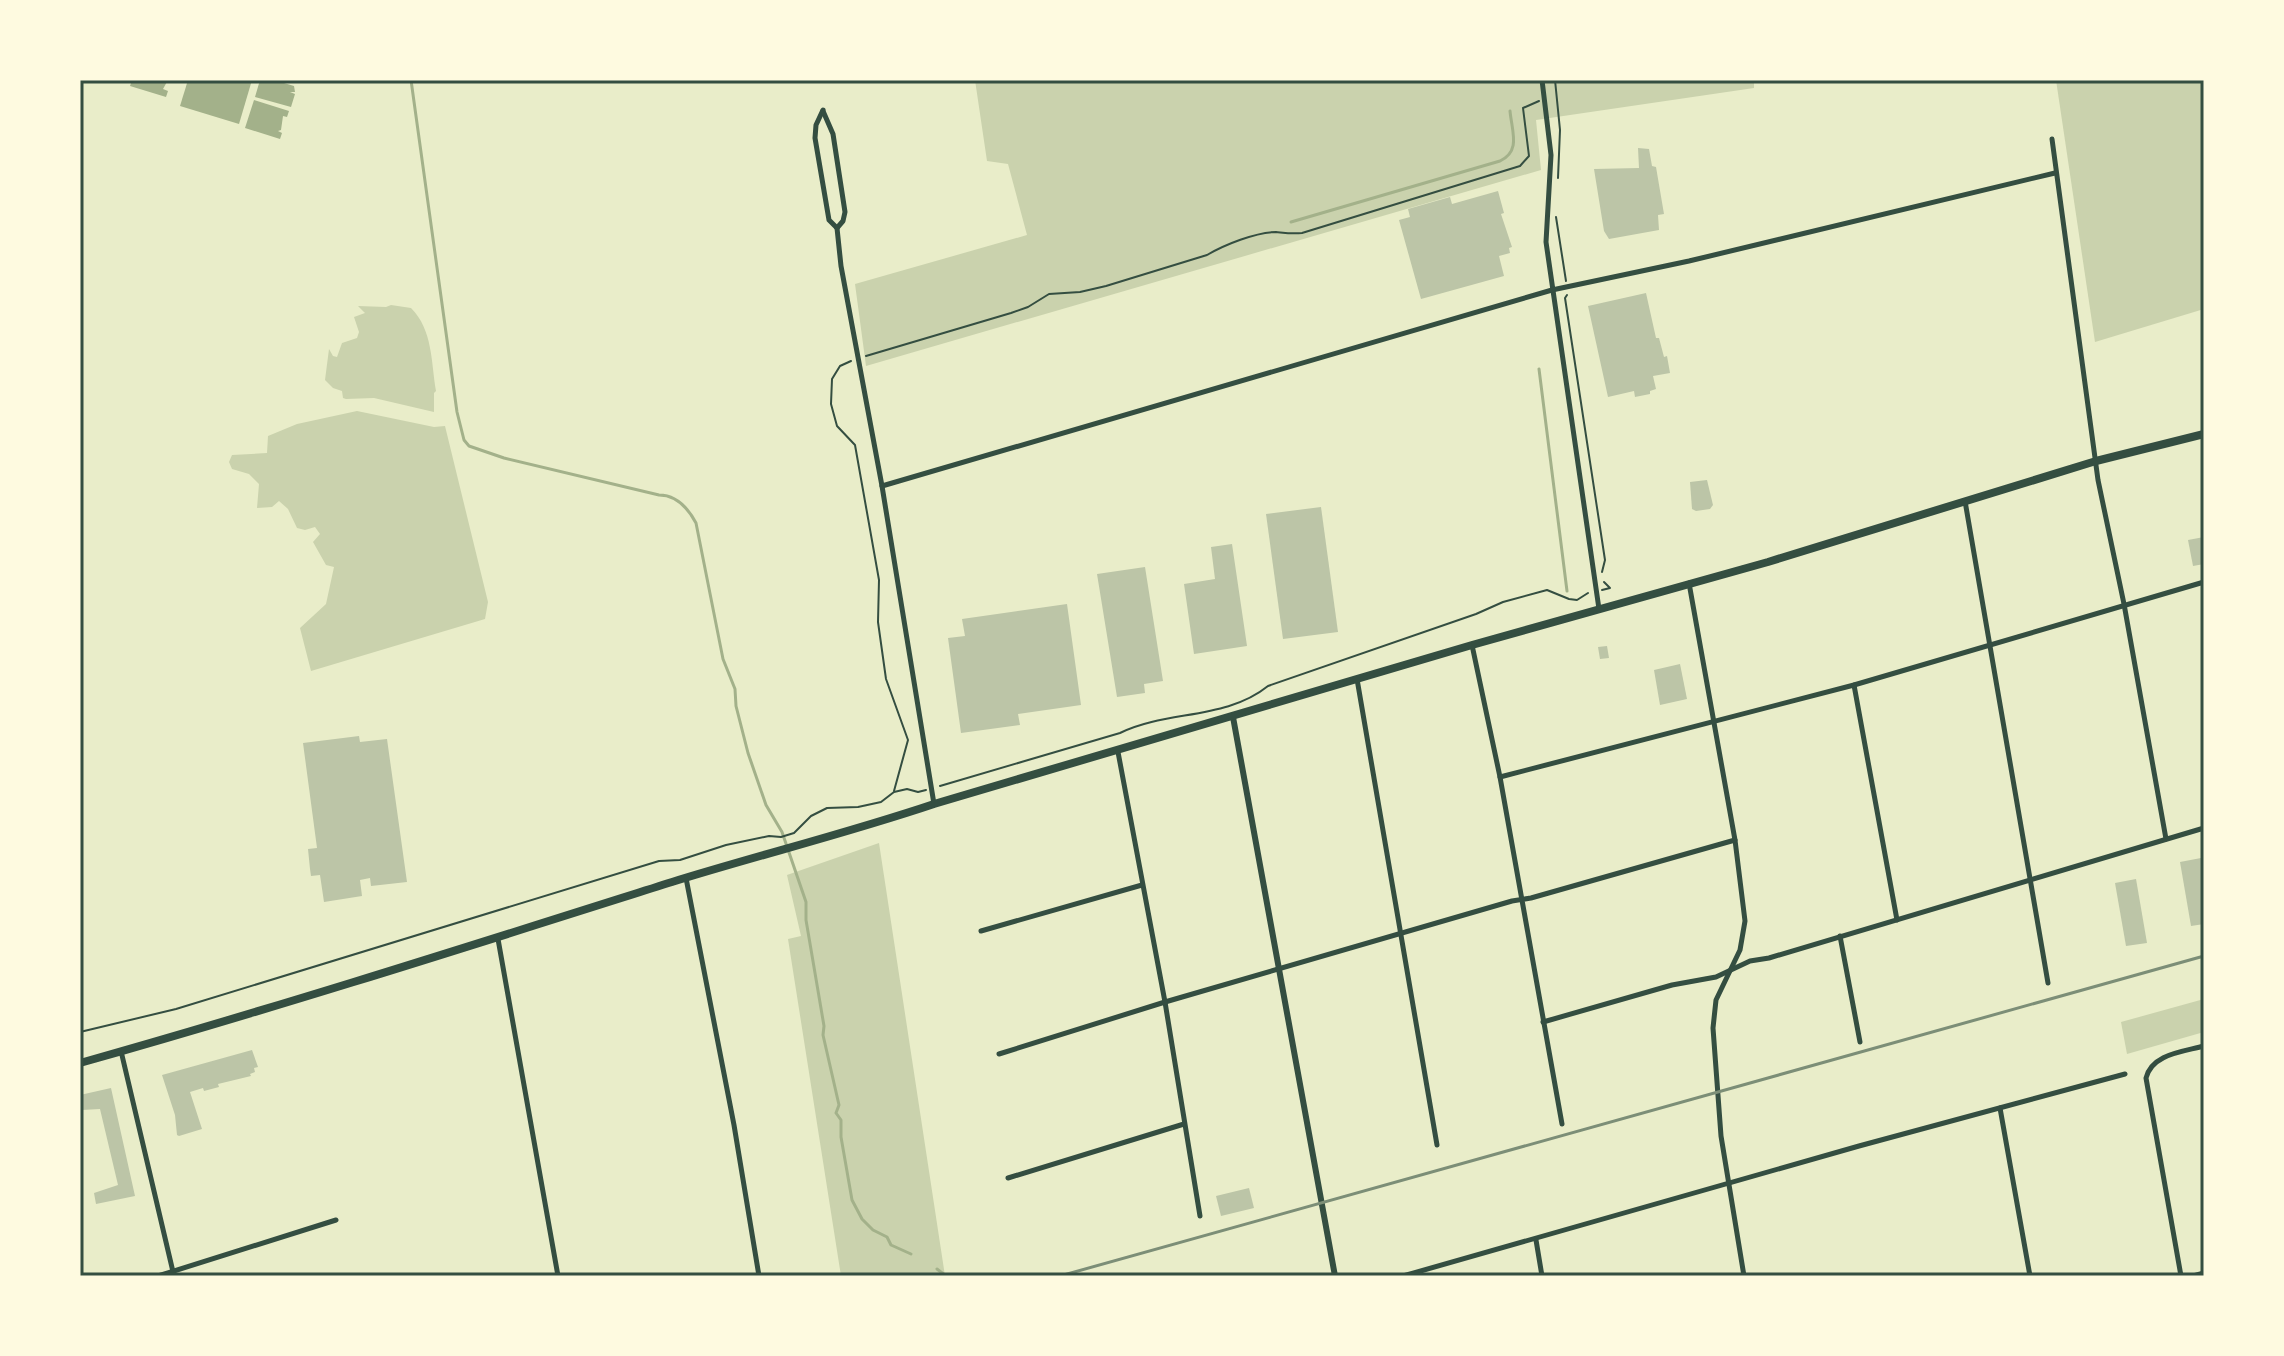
<svg xmlns="http://www.w3.org/2000/svg" width="2284" height="1356" font-family="Commissioner,sans-serif">
  <style>
    .green { fill: #cad2ad }
    .water { fill: #a3b18a }
    .lines { fill: none; stroke-linecap: round; stroke-linejoin: round }
    .stream { stroke: #a3b18a; stroke-width: 3 }
    .building { fill: #bcc5a7 }
    .path { stroke: #344e41; stroke-width: 2 }
    .minor { stroke: #344e41; stroke-width: 5 }
    .tertiary { stroke: #344e41; stroke-width: 6 }
    .primary { stroke: #344e41; stroke-width: 8 }
    .rail { stroke: #7c8e77; stroke-width: 3 }
    .neatline { fill: none; stroke: #344e41; stroke-width: 3 }
  </style>
  <rect width="100%" height="100%" fill="#e9edc9"/>
  <g class="green">
    <path d="M975 80H1754V88L1536 120 1541 170 866 366 855 284 1027 235 1008 164 987 161Z"/>
    <path d="M2056 80H2204V309L2095 342Z"/>
    <path d="M391 305 411 308C433 330 431 362 436 391L434 393V412L374 398 346 399 343 398 342 391 333 388 325 380 329 349 333 356 337 357 342 343 357 338 359 332 354 317 365 313 358 306 386 307Z"/>
    <path d="M357 411 434 427 445 426 488 602 485 619 311 671 300 628 326 604 334 567 326 565 313 542 320 534 315 527 305 530 297 528 288 509 279 501 272 507 257 508 259 484 249 474 232 469 229 462 232 455 267 453 268 436 297 424Z"/>
    <path d="M879 843 945 1276H841L788 939 801 936 787 875Z"/>
    <path d="M2204 999V1032L2127 1054 2121 1022Z"/>
  </g>
  <g class="water">
    <path d="M132 80H168L163 89 168 91 166 97 130 86Z"/>
    <path d="M188 80H252L239 124 180 106Z"/>
    <path d="M260 80H274L294 86 295 92H290L295 94 291 107 255 97Z"/>
    <path d="M254 100 289 111 287 117 283 116 281 130 278 131 282 133 280 139 245 128Z"/>
  </g>
  <g class="lines">
    <g class="stream">
      <path d="M411 80 457 412 464 440 469 446 504 458 659 495C677 495 688 508 696 523L723 659 735 689 736 706 748 753 766 805 782 832 806 902V920L824 1026 823 1035 839 1105 836 1113 841 1120V1137L852 1200 862 1219 873 1230 887 1237 891 1245 911 1254"/>
      <path d="M1291 222 1500 161C1521 151 1512 132 1510 111"/>
      <path d="M1539 369 1567 591"/>
      <path d="M937 1269 946 1276"/>
    </g>
  </g>
  <g class="building">
    <path d="M1638 148 1649 149 1652 166 1656 167 1664 214 1658 215 1659 230 1609 239 1604 231 1594 169 1639 168Z"/>
    <path d="M1498 191 1504 213 1501 214 1512 247 1509 248 1510 253 1499 256 1504 276 1421 299 1399 220 1410 217 1408 209 1450 197 1452 204Z"/>
    <path d="M1646 293 1656 338H1659L1664 357 1667 356 1670 373 1653 376 1656 389 1650 391V394L1635 397 1634 391 1608 397 1588 306Z"/>
    <path d="M1707 480 1713 505 1710 509 1696 511 1692 509 1690 482Z"/>
    <path d="M1321 507 1338 632 1283 639 1266 514Z"/>
    <path d="M2204 537V564L2193 566 2188 540Z"/>
    <path d="M1232 544 1247 646 1194 654 1184 584 1215 579 1211 547Z"/>
    <path d="M1145 567 1163 681 1144 684 1145 693 1117 697 1097 574Z"/>
    <path d="M1067 604 1081 705 1018 714 1020 725 961 733 948 638 965 636 962 619Z"/>
    <path d="M1607 646 1609 658 1600 659 1598 647Z"/>
    <path d="M1680 664 1687 699 1660 705 1654 670Z"/>
    <path d="M359 736 360 742 387 739 407 882 371 886 370 878 360 880 362 896 324 902 320 875 311 876 310 869 308 849 317 848 303 743Z"/>
    <path d="M2201 858 2204 876V924L2191 926 2180 862Z"/>
    <path d="M2136 879 2147 943 2126 946 2115 883Z"/>
    <path d="M252 1050 258 1067 254 1068 255 1072 250 1074 251 1076 218 1084 219 1087 204 1091 203 1088 190 1092 202 1129 179 1136 177 1135 175 1115 162 1075Z"/>
    <path d="M111 1088 135 1196 96 1204 94 1193 118 1185 100 1109 82 1110 80 1095Z"/>
    <path d="M1249 1188 1254 1208 1221 1216 1216 1196Z"/>
  </g>
  <g class="lines">
    <g class="path">
      <path d="M1555 80 1560 130 1558 178"/>
      <path d="M1556 217 1566 281"/>
      <path d="M1567 295 1565 298 1605 560 1602 572"/>
      <path d="M866 356 1011 313 1028 307 1049 294 1080 292 1106 286 1207 255C1224 245 1256 232 1276 232 1286 233 1292 234 1302 233L1520 166 1529 156 1523 108 1539 101"/>
      <path d="M851 361 840 366 832 379 831 404 837 426 855 445 879 580 878 622 886 679 908 740 894 791"/>
      <path d="M1602 590 1610 588 1604 582"/>
      <path d="M940 786 1120 733C1167 710 1226 720 1268 686L1476 614 1503 602 1547 590 1569 599 1577 600 1588 593"/>
      <path d="M80 1032 176 1009 659 861 680 860 726 845 769 836 781 837 794 833 811 816 827 808 858 807 881 802 894 792 907 789 918 792 926 790"/>
    </g>
    <g class="minor">
      <path d="M1542 80 1551 155 1546 242 1599 609"/>
      <path d="M823 110 816 125 815 138 829 220 837 228"/>
      <path d="M823 111 833 134 845 212 843 221 837 228"/>
      <path d="M2052 139 2098 480 2124 604 2166 839"/>
      <path d="M837 228 841 266 882 486 934 804"/>
      <path d="M882 486 1552 290 1689 261 2055 173"/>
      <path d="M1965 501 2048 983"/>
      <path d="M1689 583 1735 840 1745 921 1740 950 1716 1000 1713 1028 1721 1136 1744 1276"/>
      <path d="M1472 645 1500 777 1562 1124"/>
      <path d="M1357 679 1437 1145"/>
      <path d="M1854 685 1897 920"/>
      <path d="M1118 752 1165 1002 1200 1216"/>
      <path d="M1500 777 1854 685 2204 582"/>
      <path d="M686 878 734 1125 759 1276"/>
      <path d="M981 931 1142 885"/>
      <path d="M1840 936 1860 1042"/>
      <path d="M498 939 558 1276"/>
      <path d="M1543 1022 1672 985 1716 977 1750 961 1769 958 2204 828"/>
      <path d="M121 1051 174 1276"/>
      <path d="M999 1054 1165 1002 1512 901 1531 898 1735 840"/>
      <path d="M2000 1108 2030 1276"/>
      <path d="M1008 1178 1184 1124"/>
      <path d="M1536 1240 1542 1276"/>
      <path d="M158 1276 336 1220"/>
      <path d="M1403 1276 1859 1146 2125 1074"/>
      <path d="M2181 1276 2146 1078C2152 1054 2182 1052 2204 1046"/>
      <path d="M2193 1276 2204 1273"/>
    </g>
    <path class="tertiary" d="M1233 717 1335 1276"/>
    <path class="primary" d="M80 1063C279 1007 476 944 672 882 759 855 848 833 934 804L1472 645 1768 562 2096 461 2204 434"/>
    <path class="rail" d="M1060 1276 2204 956"/>
  </g>
  <rect width="2284" height="1356" fill="none" stroke="#fefae0" stroke-width="164"/>
  <rect x="82" y="82" width="2120" height="1192" class="neatline"/>
</svg>
